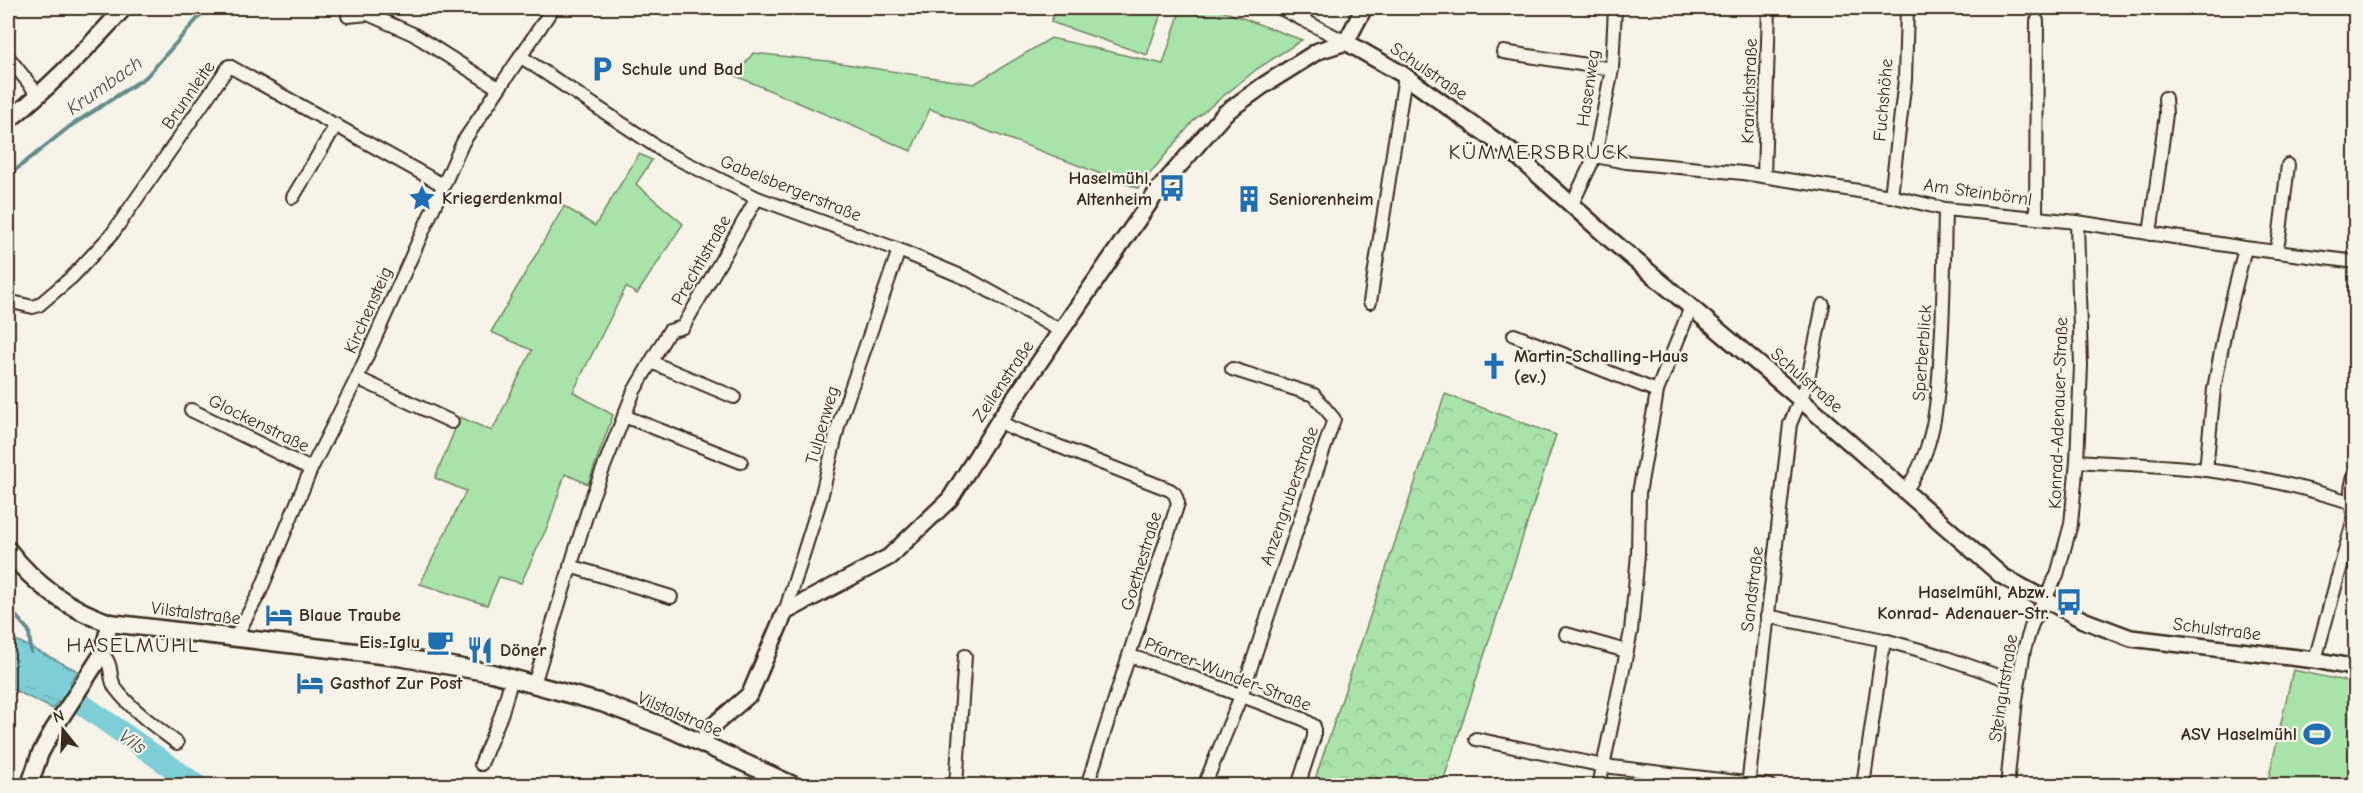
<svg xmlns="http://www.w3.org/2000/svg" width="2363" height="793" font-family="'Comic Neue',sans-serif">
  <style>
    .grass { fill: #a8e3a9; stroke: #728664; stroke-width: 1.5 }
    .forest { fill: url(#forest-crowns); stroke: #728664; stroke-width: 1.5 }
    .water { fill: url(#water-ripples); stroke: #638c8d; stroke-width: 1.5 }
    .lines { fill: none; stroke-linecap: round; stroke-linejoin: round }
    .stream { stroke: #638c8d; stroke-width: 4 }
    .river { stroke: #7dced7; stroke-width: 22 }
    .minor-casing { stroke: #3b2a1e; stroke-width: 16 }
    .tertiary-casing { stroke: #3b2a1e; stroke-width: 20 }
    .secondary-casing { stroke: #3b2a1e; stroke-width: 21 }
    .minor { stroke: #f7f3e8; stroke-width: 12 }
    .tertiary { stroke: #f7f3e8; stroke-width: 15 }
    .secondary { stroke: #f7f3e8; stroke-width: 16 }
    .labels { text-anchor: middle; stroke-width: 4.5; stroke-linejoin: round; paint-order: stroke }
    .poi-label { font-size: 18px; font-weight: bold; fill: #3b2a1e; stroke: #f7f3e8; text-anchor: start }
    .street-label { font-size: 18px; fill: #3b2a1e; stroke: #f7f3e8 }
    .water-label { font-size: 20px; font-style: italic; fill: #4c534c; stroke: #f7f3e8 }
    .quarter-label { font-size: 21px; letter-spacing: 1.5px; fill: #3b2a1e; stroke: #f7f3e8 }
  </style>
  <defs>
    <pattern id="forest-crowns" width="20" height="18" patternUnits="userSpaceOnUse" patternTransform="scale(1.5)"><rect width="20" height="18" fill="#a8e3a9"/><path d="M2 6a3 3 0 1 1 6 0M12 15a3 3 0 1 1 6 0" fill="none" stroke="#92c391"/></pattern>
    <pattern id="water-ripples" width="26" height="14" patternUnits="userSpaceOnUse" patternTransform="scale(1.5)"><rect width="26" height="14" fill="#7dced7"/><path d="M2 4q2-2 4 0t4 0M15 11q2-2 4 0t4 0" fill="none" stroke="#6db1b8"/></pattern>
  </defs>
  <rect width="100%" height="100%" fill="#f7f3e8"/>
  <filter id="ink" filterUnits="userSpaceOnUse"><feTurbulence type="fractalNoise" baseFrequency=".0167" numOctaves="2"/><feDisplacementMap in="SourceGraphic" scale="12" xChannelSelector="R" yChannelSelector="G"/><feConvolveMatrix kernelMatrix="1 2 1 2 8 2 1 2 1" color-interpolation-filters="sRGB"/></filter>
  <g filter="url(#ink)">
    <g class="grass">
      <path d="M1056 8H1163L1147 55 1051 22Z"/>
      <path d="M1181 8H1215L1302 40 1257 69 1195 119 1138 188 930 109 911 151 736 76 753 53 827 61 974 84 1051 38 1163 64Z"/>
      <path d="M639 154 652 160 636 184 683 224 637 294 626 287 573 392 613 415 588 484 565 474 549 523 521 583 499 577 487 605 420 584 466 491 435 478 460 417 492 431 532 350 491 332 564 206 595 226Z"/>
      <path d="M2293 670 2355 683V785H2267Z"/>
    </g>
    <path class="forest" d="M1445 394 1556 435 1442 785H1313Z"/>
    <path class="water" d="M8 636 78 671 53 709 8 687Z"/>
    <g class="lines">
      <g class="stream">
        <path d="M8 176 69 127 146 77 207 8"/>
        <path d="M8 607 29 631 31 652"/>
      </g>
      <path class="river" d="M8 659 33 670 198 786"/>
      <defs>
        <g id="minor">
          <path d="M1280 8 1346 42"/>
          <path d="M348 16 368 14 413 34 498 88"/>
          <path d="M1503 52 1612 69"/>
          <path d="M520 56 666 153 757 198 899 250 968 279 1061 331"/>
          <path d="M8 57 39 96"/>
          <path d="M1595 156 1626 162 1743 173 1891 196 1945 209 2077 222 2245 248 2356 262"/>
          <path d="M1764 176 1769 8"/>
          <path d="M1891 196 1905 80 1907 8"/>
          <path d="M293 197 336 125"/>
          <path d="M1572 204 1595 156 1612 69 1615 8"/>
          <path d="M2036 218 2037 21"/>
          <path d="M2150 234 2166 114 2165 98"/>
          <path d="M2276 252 2280 232 2288 165"/>
          <path d="M8 301 33 307 39 305 72 277 112 234 229 66 443 185"/>
          <path d="M1370 302 1405 76"/>
          <path d="M1514 335 1657 391"/>
          <path d="M651 362 734 397"/>
          <path d="M357 378 452 422"/>
          <path d="M191 410 311 469"/>
          <path d="M624 416 741 462"/>
          <path d="M999 421 1012 428 1170 490 1175 494 1178 503 1087 786"/>
          <path d="M2077 461C2120 464 2164 465 2206 470 2257 476 2307 488 2356 504"/>
          <path d="M2206 470 2214 389 2226 325 2245 248"/>
          <path d="M1905 491C1936 449 1938 398 1941 347 1944 301 1944 255 1945 209"/>
          <path d="M570 566 671 597"/>
          <path d="M785 612 821 498 839 423 899 250"/>
          <path d="M1767 616 1884 640 1938 655 2018 683"/>
          <path d="M1566 634 1626 651"/>
          <path d="M235 638 260 592 311 469 357 378 463 142 553 8"/>
          <path d="M102 654C115 666 107 677 116 689 132 710 156 727 177 743"/>
          <path d="M1130 656 1173 670 1303 719 1314 726V737L1298 786"/>
          <path d="M2315 660 2354 518C2350 500 2349 488 2356 471"/>
          <path d="M534 684 592 497 634 391 669 331 683 327 757 198"/>
          <path d="M1476 739 1604 766 1770 786"/>
          <path d="M481 764 501 715 512 678"/>
          <path d="M956 786 965 656"/>
          <path d="M1204 786 1241 696 1334 419 1314 395 1232 369"/>
          <path d="M1599 786 1631 631 1638 554 1639 493 1655 404 1657 391 1691 307"/>
          <path d="M1748 786 1790 424 1807 384 1823 305"/>
          <path d="M1863 786 1884 640"/>
          <path d="M2007 786 2016 700 2024 650 2032 624 2057 575 2071 524 2077 461 2081 366 2077 222"/>
        </g>
        <g id="tertiary">
          <path d="M1346 42 1402 74 1517 156 1611 240 1800 399 2002 576 2083 620 2131 638 2315 660 2356 668"/>
          <path d="M1346 42 1364 8"/>
          <path d="M8 121C50 87 88 48 124 8"/>
          <path d="M703 744 708 730 750 694 785 612 889 557 950 499 1000 419 1159 189 1225 113 1264 85 1318 51 1346 42"/>
          <path d="M29 786 40 754 53 730 102 654 110 623"/>
        </g>
        <path id="secondary" d="M8 550C35 585 68 609 110 623L398 657 492 673 602 703 668 728 795 786"/>
      </defs>
      <use href="#minor" class="minor-casing"/>
      <use href="#tertiary" class="tertiary-casing"/>
      <use href="#secondary" class="secondary-casing"/>
      <use href="#minor" class="minor"/>
      <use href="#tertiary" class="tertiary"/>
      <use href="#secondary" class="secondary"/>
    </g>
  </g>
  <defs>
    <symbol id="parking-bare" viewBox="-9 -9 18 18"><path d="M-3.5-5.5H1a3.5 3.5 0 0 1 0 7H-1V5.5H-3.5ZM-1-3.4V-.6H.8a1.4 1.4 0 0 0 0-2.8Z" fill="#1f6fb2" stroke="#f7f3e8" stroke-width="2.5" paint-order="stroke"/></symbol>
    <symbol id="bus-bare" viewBox="-9 -9 18 18"><path d="M-5-6H5V4H4V6H2V4H-2V6H-4V4H-5ZM-3.5-4V0h7V-4ZM-3.5 1.2v1.5H-2V1.2ZM2 1.2v1.5H3.5V1.2Z" fill="#1f6fb2" stroke="#f7f3e8" stroke-width="2.5" paint-order="stroke"/></symbol>
    <symbol id="sight-bare" viewBox="-9 -9 18 18"><path d="M0-6L1.8-2.2L6-1.7L2.9 1.2L3.7 5.4L0 3.3L-3.7 5.4L-2.9 1.2L-6-1.7L-1.8-2.2Z" fill="#1f6fb2" stroke="#f7f3e8" stroke-width="2.5" paint-order="stroke"/></symbol>
    <symbol id="building-bare" viewBox="-9 -9 18 18"><path d="M-4-6H4V6H1V3H-1V6H-4ZM-2.5-4.3h1.7v1.8h-1.7ZM.8-4.3h1.7v1.8H.8ZM-2.5-1h1.7V.8h-1.7ZM.8-1h1.7V.8H.8Z" fill="#1f6fb2" stroke="#f7f3e8" stroke-width="2.5" paint-order="stroke"/></symbol>
    <symbol id="church-bare" viewBox="-9 -9 18 18"><path d="M-1.2-6h2.4v3.5h3.3v2.4h-3.3V6h-2.4V-.1h-3.3v-2.4h3.3Z" fill="#1f6fb2" stroke="#f7f3e8" stroke-width="2.5" paint-order="stroke"/></symbol>
    <symbol id="hotel-bare" viewBox="-9 -9 18 18"><path d="M-6-4.5h1.5V1H6V5H4.5V3h-9V5H-6ZM-4 0a1.8 1.8 0 1 1 3.6 0ZM.5 0V-2.5h3Q6-2.5 6 0Z" fill="#1f6fb2" stroke="#f7f3e8" stroke-width="2.5" paint-order="stroke"/></symbol>
    <symbol id="cafe-bare" viewBox="-9 -9 18 18"><path d="M-5.5-4.5H6V0H3Q3 3.5 0 3.5H-2.5Q-5.5 3.5-5.5 0ZM3-3.2v2h1.7v-2ZM-6 4.5H4V6H-6Z" fill="#1f6fb2" stroke="#f7f3e8" stroke-width="2.5" paint-order="stroke"/></symbol>
    <symbol id="restaurant-bare" viewBox="-9 -9 18 18"><path d="M-5-6h1v4h1v-4h1v4h1v-4h1v5L-1.5 .5V6h-2V.5L-5-1ZM5-6V6H3V1.5H1.5Q1.5-4 5-6Z" fill="#1f6fb2" stroke="#f7f3e8" stroke-width="2.5" paint-order="stroke"/></symbol>
    <symbol id="stadium-bare" viewBox="-9 -9 18 18"><path d="M0-5a6.5 5 0 1 0 0 10a6.5 5 0 1 0 0-10ZM-3.5-1.8h7v3.6h-7Z" fill="#1f6fb2" stroke="#f7f3e8" stroke-width="2.5" paint-order="stroke"/></symbol>
  </defs>
  <g fill-rule="evenodd">
    <use href="#parking-bare" x="583" y="50" width="38" height="38"/>
    <use href="#bus-bare" x="1153" y="169" width="38" height="38"/>
    <use href="#sight-bare" x="403" y="179" width="38" height="38"/>
    <use href="#building-bare" x="1230" y="180" width="38" height="38"/>
    <use href="#church-bare" x="1475" y="347" width="38" height="38"/>
    <use href="#bus-bare" x="2050" y="583" width="38" height="38"/>
    <use href="#hotel-bare" x="260" y="596" width="38" height="38"/>
    <use href="#cafe-bare" x="421" y="623" width="38" height="38"/>
    <use href="#restaurant-bare" x="461" y="631" width="38" height="38"/>
    <use href="#hotel-bare" x="291" y="664" width="38" height="38"/>
    <use href="#stadium-bare" x="2298" y="715" width="38" height="38"/>
  </g>
  <g class="labels">
    <g class="poi-label">
      <text x="622" y="75">Schule und Bad</text>
      <text x="1152" y="184" text-anchor="end">Haselmühl,<tspan x="1152" dy="21">Altenheim</tspan></text>
      <text x="442" y="204">Kriegerdenkmal</text>
      <text x="1269" y="205">Seniorenheim</text>
      <text x="1514" y="362">Martin-Schalling-Haus<tspan x="1514" dy="21">(ev.)</tspan></text>
      <text x="2049" y="598" text-anchor="end">Haselmühl, Abzw.<tspan x="2049" dy="21">Konrad- Adenauer-Str.</tspan></text>
      <text x="299" y="621">Blaue Traube</text>
      <text x="420" y="648" text-anchor="end">Eis-Iglu</text>
      <text x="500" y="656">Döner</text>
      <text x="330" y="689">Gasthof Zur Post</text>
      <text x="2297" y="740" text-anchor="end">ASV Haselmühl</text>
    </g>
    <g class="street-label">
      <text transform="translate(1429 71) rotate(34)" y="6">Schulstraße</text>
      <text transform="translate(1588 88) rotate(-82)" y="6">Hasenweg</text>
      <text transform="translate(1749 91) rotate(-88)" y="6">Kranichstraße</text>
      <text transform="translate(188 95) rotate(-55)" y="6">Brunnleite</text>
      <text transform="translate(1883 100) rotate(-85)" y="6">Fuchshöhe</text>
      <text transform="translate(791 188) rotate(22)" y="6">Gabelsbergerstraße</text>
      <text transform="translate(1978 192) rotate(8)" y="6">Am Steinbörnl</text>
      <text transform="translate(701 260) rotate(-60)" y="6">Prechtlstraße</text>
      <text transform="translate(368 310) rotate(-66)" y="6">Kirchensteig</text>
      <text transform="translate(1922 353) rotate(-86)" y="6">Sperberblick</text>
      <text transform="translate(1807 380) rotate(41)" y="6">Schulstraße</text>
      <text transform="translate(1003 381) rotate(-56)" y="6">Zeilenstraße</text>
      <text transform="translate(2058 413) rotate(-88)" y="6">Konrad-Adenauer-Straße</text>
      <text transform="translate(259 423) rotate(26)" y="6">Glockenstraße</text>
      <text transform="translate(822 425) rotate(-74)" y="6">Tulpenweg</text>
      <text transform="translate(1289 496) rotate(-71)" y="6">Anzengruberstraße</text>
      <text transform="translate(1141 561) rotate(-73)" y="6">Goethestraße</text>
      <text transform="translate(1752 589) rotate(-83)" y="6">Sandstraße</text>
      <text transform="translate(196 613) rotate(7)" y="6">Vilstalstraße</text>
      <text transform="translate(2217 629) rotate(7)" y="6">Schulstraße</text>
      <text transform="translate(1228 674) rotate(21)" y="6">Pfarrer-Wunder-Straße</text>
      <text transform="translate(2003 688) rotate(-81)" y="6">Steingutstraße</text>
      <text transform="translate(680 714) rotate(23)" y="6">Vilstalstraße</text>
    </g>
    <g class="water-label">
      <text transform="translate(104 85) rotate(-35)" y="7">Krumbach</text>
      <text transform="translate(133 741) rotate(35)" y="7">Vils</text>
    </g>
    <g class="quarter-label">
      <text x="1539" y="159">KÜMMERSBRUCK</text>
      <text x="133" y="652">HASELMÜHL</text>
    </g>
  </g>
  <rect width="2363" height="793" fill="none" stroke="#f7f3e8" stroke-width="30"/>
  <rect x="15" y="15" width="2333" height="763" fill="none" stroke="#3b2a1e" stroke-width="2" filter="url(#ink)"/>
  <g transform="translate(63 730) rotate(342)" stroke="#f7f3e8" stroke-width="4.5" paint-order="stroke">
  <path d="M0-4.5L10 22L0 15L-10 22Z" fill="#3b2a1e"/>
  <text y="-9" font-size="16" font-weight="bold" text-anchor="middle" fill="#3b2a1e">N</text>
  </g>
</svg>
